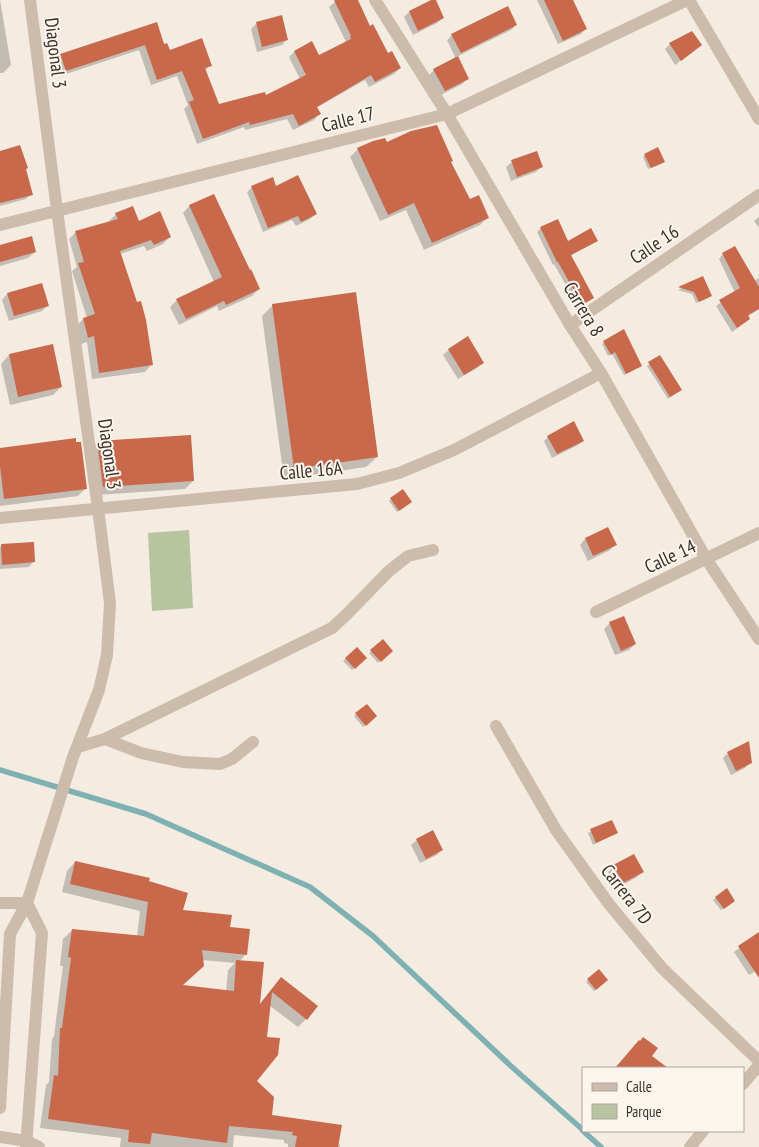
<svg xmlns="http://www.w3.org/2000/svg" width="759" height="1147" font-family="'PT Sans Narrow',sans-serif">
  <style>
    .green { fill: #b8c4a0 }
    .shadow { fill: #0003; fill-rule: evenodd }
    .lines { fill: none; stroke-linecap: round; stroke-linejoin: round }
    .stream { stroke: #7fb0b2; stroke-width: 5.5 }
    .building { fill: #c8694b }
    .minor { stroke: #cdbbac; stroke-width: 12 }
    .labels { text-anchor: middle; stroke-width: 4; stroke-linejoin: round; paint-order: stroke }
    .street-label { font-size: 19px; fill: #3b302b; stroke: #fbf5ee }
  </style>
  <rect width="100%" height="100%" fill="#f4ebe1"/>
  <path class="green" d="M189 530 193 608 152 611 148 533Z"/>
  <g class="shadow">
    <path d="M0 0 11 65 3 73H0Z"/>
    <path d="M337 0H356L369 28 387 55 400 68 394 74 369 87 365 80 316 108 319 114 314 120 293 130 287 119 245 130 244 127 197 144 184 109 188 105 177 76 151 85 139 50 60 76 55 61 61 55 156 24 164 46 169 52 210 65 205 71 218 106 265 97 300 79 289 57 294 52 318 57 346 42 329 7Z"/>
    <path d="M537 0H572L585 29 581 34 558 44Z"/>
    <path d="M409 12 443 18 437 23 413 35 404 17Z"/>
    <path d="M281 17 287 39 282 45 257 52 251 29 256 24Z"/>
    <path d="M516 25 511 30 456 57 467 79 462 84 439 96 429 75 434 70 456 59 447 40 452 35Z"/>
    <path d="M670 44 695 50 675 65 665 49Z"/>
    <path d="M386 143 450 162 469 200 487 218 480 225 424 250 406 210 380 221 350 157 358 149Z"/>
    <path d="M0 152 25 169 31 194 26 199 0 206Z"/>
    <path d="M645 155 661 164 648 169 643 157Z"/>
    <path d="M512 162 541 167 536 172 511 181 506 167Z"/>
    <path d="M252 187H276L316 214 310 219 296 226 292 220 263 232 247 192Z"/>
    <path d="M214 195 259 289 252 296 219 311 217 306 179 325 170 307 177 300 214 282 183 213 189 206Z"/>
    <path d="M116 214 170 237 163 244 147 251 144 246 120 254 151 365 145 372 92 379 87 342 81 344 77 326 83 319 87 318 72 271 77 267 69 239 75 233 110 223 109 221Z"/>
    <path d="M759 217V228L754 221Z"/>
    <path d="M557 221 567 242 596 240 570 256 593 297 578 307 554 264 553 265 537 232 541 228Z"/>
    <path d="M0 246 35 252 28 258 0 266Z"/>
    <path d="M723 254 754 281 759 278V309L747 317V321L732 332 716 306 735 293 719 259Z"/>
    <path d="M702 277 708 298 696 303 692 294 678 290Z"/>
    <path d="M7 294 48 305 42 311 9 321 2 300Z"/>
    <path d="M273 305 377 457 366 467 284 479 262 316Z"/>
    <path d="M604 342 641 366 624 375 612 354 608 356 602 344Z"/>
    <path d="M52 346 61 387 53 395 10 405 1 364 9 355Z"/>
    <path d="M449 350 482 363 477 368 458 379 443 355Z"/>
    <path d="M659 357 678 392 668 399 647 366Z"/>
    <path d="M548 437 583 441 578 445 552 458 544 441Z"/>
    <path d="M98 442 193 481 185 489 96 495 89 450Z"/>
    <path d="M0 449 86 488 78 496 0 506Z"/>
    <path d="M391 499 408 504 397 512 389 501Z"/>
    <path d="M607 529 615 545 610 550 588 561 580 545 585 539Z"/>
    <path d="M1 546 34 561 29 567 0 569V547Z"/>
    <path d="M610 623 635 644 629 650 615 655 604 629Z"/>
    <path d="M383 641 391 651 378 663 369 653Z"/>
    <path d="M357 648 365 658 352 670 343 661Z"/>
    <path d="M366 705 376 716 363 727 354 716Z"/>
    <path d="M728 753 751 762 745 768 731 775 723 758Z"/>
    <path d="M611 821 617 833 593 845 588 833Z"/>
    <path d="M417 840 442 849 437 855 420 863 411 845Z"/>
    <path d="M630 857 642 871 637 877 617 888 608 872 613 866Z"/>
    <path d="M75 862 148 882 181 911 229 928 246 954 239 962 259 1005 273 988 306 1019 298 1027 270 1006 255 1081 271 1116 340 1145V1147H288V1144L284 1143V1140L234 1135 233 1147H120L121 1138 40 1128 46 1085 49 1082 52 1039 54 1036 63 966H60L63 939 72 930 137 937 140 911 62 892 67 871ZM202 960 235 963 228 970 226 991 181 986Z"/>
    <path d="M726 890 731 903 721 910 713 900Z"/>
    <path d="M759 933V969L749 975 734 952Z"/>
    <path d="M599 971 606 980 594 991 586 982Z"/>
  </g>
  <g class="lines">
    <g class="stream">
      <path d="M0 770 146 814 310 887 373 936 512 1067 583 1130"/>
      <path d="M583 1131 601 1147"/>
    </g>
  </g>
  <g class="building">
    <path d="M334 0H358L370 26 373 24 388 53 392 51 401 68 375 82 371 75 317 107 321 114 299 126 293 114 250 125 249 122 203 139 189 102 194 100 182 71 157 80 145 45 66 71 60 54 157 22 164 44 167 43 170 50 202 38 212 66 205 68 219 104 265 92 266 95 306 75 294 51 312 41 319 55 351 39 350 36H351Z"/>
    <path d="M431 0H436L444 18 418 31 409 11Z"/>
    <path d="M544 0H573L587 29 563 41Z"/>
    <path d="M508 6 517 25 461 53 451 34Z"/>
    <path d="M282 15 288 40 262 47 256 22Z"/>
    <path d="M692 31 702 45 681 61 669 43Z"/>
    <path d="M458 56 469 79 445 91 433 69Z"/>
    <path d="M437 125 453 161 451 162 470 199 479 195 489 218 432 243 414 203 388 215 357 148 373 141 385 138 387 142 411 131Z"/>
    <path d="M20 145 28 168 26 169 33 195 0 203V151Z"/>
    <path d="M658 147 665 162 651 168 644 154Z"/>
    <path d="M537 151 543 167 517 177 511 160Z"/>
    <path d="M298 175 317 214 301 222 298 216 268 228 251 186 273 177 276 186Z"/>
    <path d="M214 194 250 270 251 269 260 289 226 305 224 301 186 319 176 299 222 277 189 205Z"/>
    <path d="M133 206 139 221 160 211 171 237 154 245 151 240 120 251 137 302 141 301 146 320 153 365 99 373 94 336 88 338 83 318 95 314 78 263 84 262 75 231 118 219 115 213Z"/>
    <path d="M558 219 568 241 591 228 598 241 571 255 594 298 582 305 558 262H557L540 227Z"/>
    <path d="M32 236 36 252 0 262V245Z"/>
    <path d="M735 246 759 287V309L748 315 750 319 737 328 719 300 740 288 722 253Z"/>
    <path d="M703 276 712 296 699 302 694 292 678 287Z"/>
    <path d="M42 283 49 306 14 316 7 293Z"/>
    <path d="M356 292 378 457 294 469 272 304Z"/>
    <path d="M624 329 642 366 626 374 615 352 611 355 603 341Z"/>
    <path d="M468 336 484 363 464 375 448 349Z"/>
    <path d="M53 344 62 387 18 397 9 354Z"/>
    <path d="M660 355 682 390 670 397 648 362Z"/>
    <path d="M574 421 584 441 557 454 547 436Z"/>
    <path d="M191 435 194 481 103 487 97 441Z"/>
    <path d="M76 438V442H81L87 489 4 499 0 466V448Z"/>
    <path d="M403 489 412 502 399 511 390 498Z"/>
    <path d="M608 527 617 545 593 556 585 538Z"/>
    <path d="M34 542 35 562 2 565 1 544Z"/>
    <path d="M624 616 636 644 621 651 609 622Z"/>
    <path d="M383 639 393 651 381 662 370 650Z"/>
    <path d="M357 647 367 658 355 669 345 658Z"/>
    <path d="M367 704 377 716 366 726 355 713Z"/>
    <path d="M749 741 752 763 736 771 727 752Z"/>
    <path d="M612 820 618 833 596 843 590 829Z"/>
    <path d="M433 830 443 850 426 859 416 839Z"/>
    <path d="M634 854 644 872 623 883 613 865Z"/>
    <path d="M75 861 150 878 149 881 188 893 183 910 232 915 230 927 250 929 247 955 202 950 204 966 183 985 234 991 236 960 264 962 260 1004 281 977 318 1006 307 1020 272 992 267 1037 280 1038 278 1055 257 1081 274 1097 272 1115 342 1125 338 1147H295L297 1136 292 1135 293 1132 229 1126 227 1143 152 1133 150 1144 128 1142 129 1130 48 1119 54 1075 58 1076 60 1028H62L71 958 68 957 72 929 144 936 148 902 70 884Z"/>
    <path d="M727 888 735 901 724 909 715 897Z"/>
    <path d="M759 932V978L738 946Z"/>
    <path d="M599 969 608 980 596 990 587 979Z"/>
    <path d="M643 1037 658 1048 652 1056 668 1068H615L639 1040 640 1041Z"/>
  </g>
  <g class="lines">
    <g class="minor">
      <path d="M375 0 447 114 570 325 601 373 707 560 759 639"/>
      <path d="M689 0 759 119"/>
      <path d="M0 225 447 114 687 0"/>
      <path d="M570 325 759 195"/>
      <path d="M0 518 357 484 399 473 454 450 601 373"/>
      <path d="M596 612 759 533"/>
      <path d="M496 726 556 830 609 904 662 968 759 1061"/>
      <path d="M105 739 141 753 183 762 220 764 232 759 253 742"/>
      <path d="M78 747 105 739 332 628 347 614 389 571 408 556 433 550"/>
      <path d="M0 903H27"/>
      <path d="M743 1084 759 1065"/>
      <path d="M0 1108 10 934 27 903 73 757 99 690 107 655 110 603 98 508 57 210 30 0"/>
      <path d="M0 1137 27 1141 39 1147"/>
      <path d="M26 1147 42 933 27 903"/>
      <path d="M690 1147 703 1131"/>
    </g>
  </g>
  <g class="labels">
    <g class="street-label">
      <text transform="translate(56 53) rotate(83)" y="7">Diagonal 3</text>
      <text transform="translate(348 119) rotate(-14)" y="7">Calle 17</text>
      <text transform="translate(654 244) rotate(-34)" y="7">Calle 16</text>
      <text transform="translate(584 309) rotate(59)" y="7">Carrera 8</text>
      <text transform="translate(110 454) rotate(82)" y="7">Diagonal 3</text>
      <text transform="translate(311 470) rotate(-5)" y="7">Calle 16A</text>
      <text transform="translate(670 556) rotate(-25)" y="7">Calle 14</text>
      <text transform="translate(627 894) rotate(52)" y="7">Carrera 7D</text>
    </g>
  </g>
  <rect x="582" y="1067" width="162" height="65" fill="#fbf5ee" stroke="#aea6a0"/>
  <rect x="592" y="1083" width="25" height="8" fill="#cdbbac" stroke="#aea6a0"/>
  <text x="626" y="1092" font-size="15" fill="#3b302b">Calle</text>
  <rect x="592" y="1104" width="25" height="15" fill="#b8c4a0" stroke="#aea6a0"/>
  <text x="626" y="1117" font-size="15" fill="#3b302b">Parque</text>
</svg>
